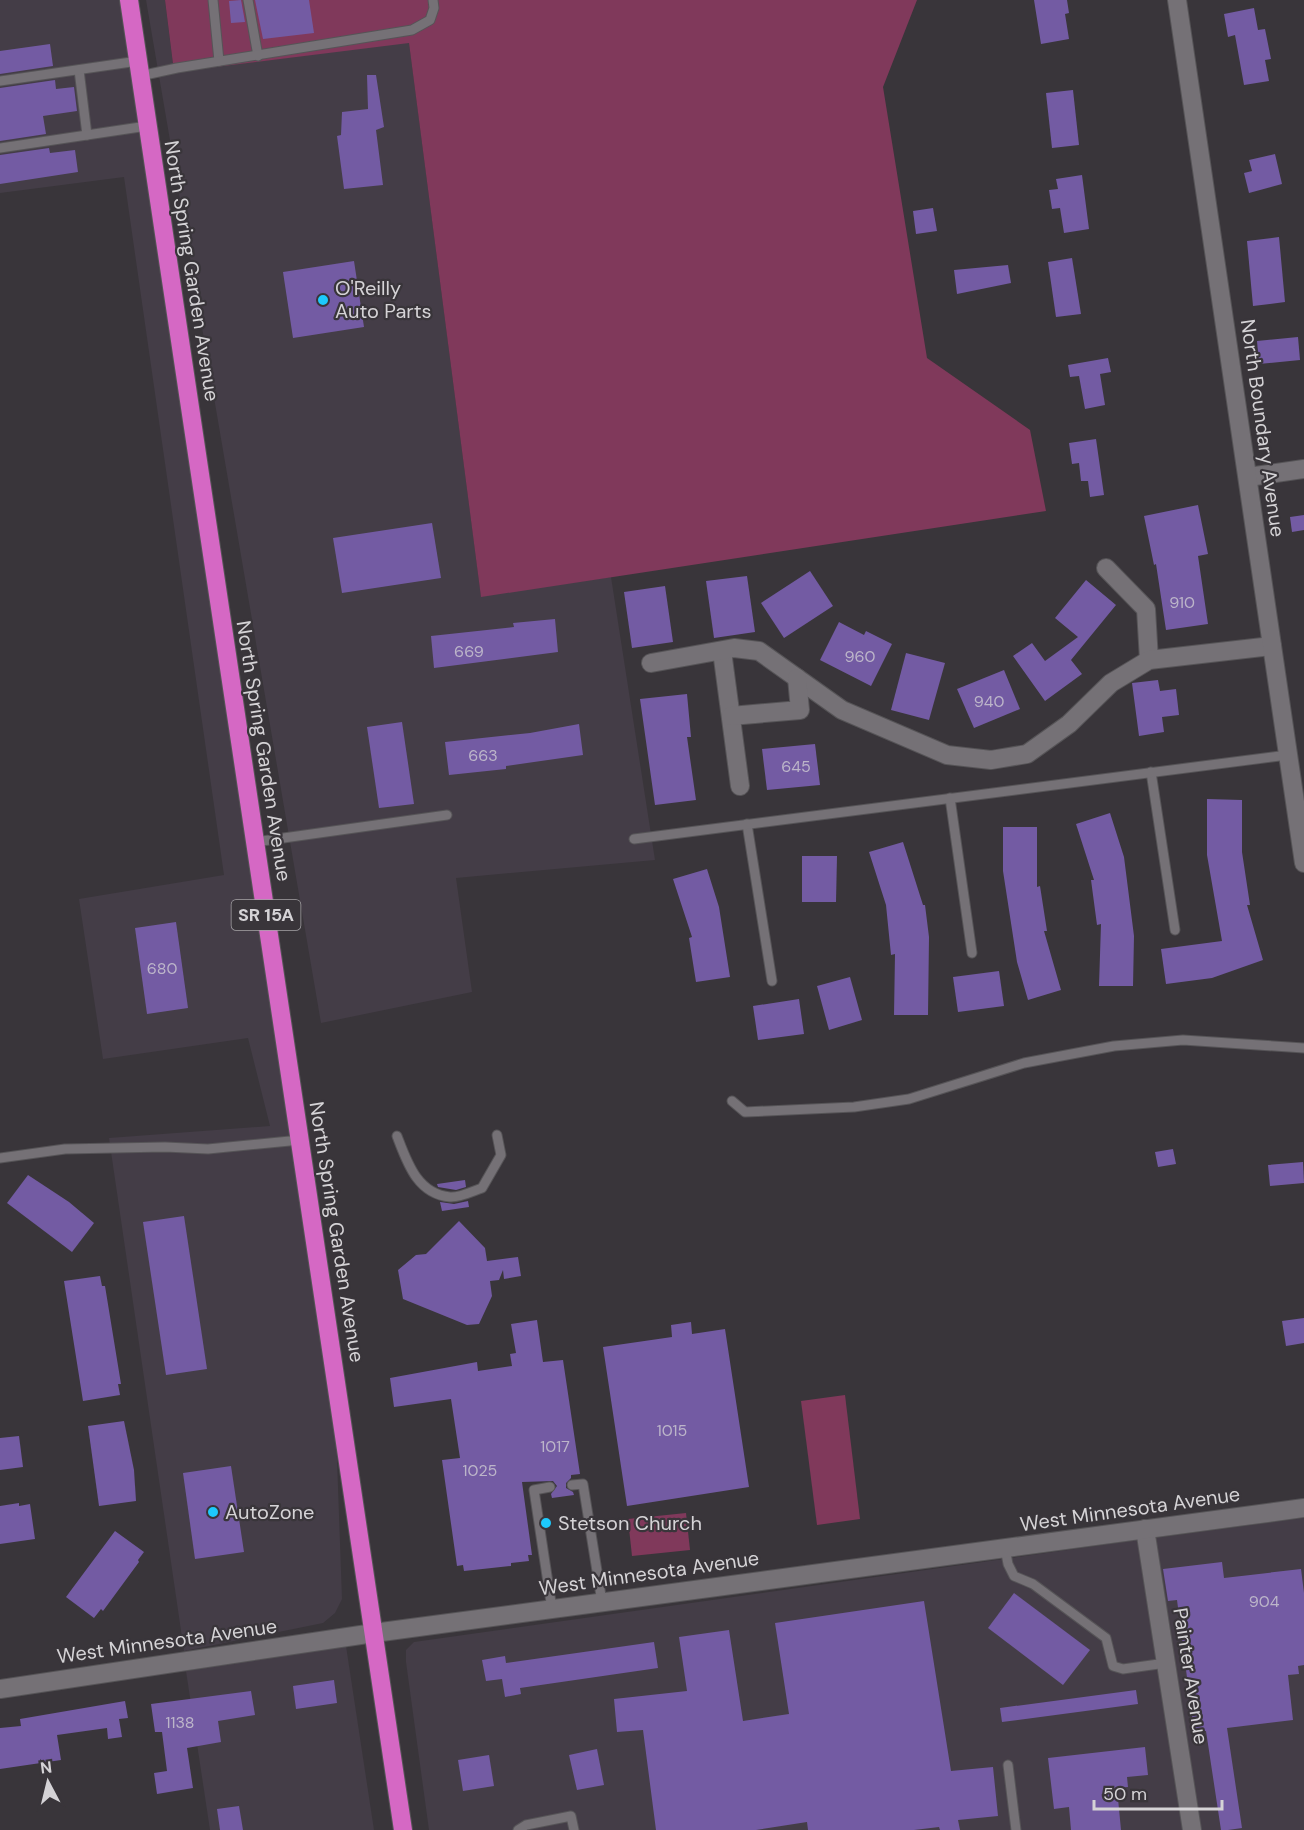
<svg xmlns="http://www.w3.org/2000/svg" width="1304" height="1830" font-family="'DM Sans',sans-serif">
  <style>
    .built { fill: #443d47 }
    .green { fill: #80395b }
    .building { fill: #735ba3 }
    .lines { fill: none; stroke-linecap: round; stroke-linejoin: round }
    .lane-casing { stroke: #565457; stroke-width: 11 }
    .street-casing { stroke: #565457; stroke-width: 20 }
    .secondary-casing { stroke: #565457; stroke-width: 20 }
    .highway-casing { stroke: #565457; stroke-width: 20 }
    .lane { stroke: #757176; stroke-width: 9 }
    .street { stroke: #757176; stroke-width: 18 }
    .secondary { stroke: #757176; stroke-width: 18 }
    .highway { stroke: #d568c4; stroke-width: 18 }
    .poi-dot { fill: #1dc9fc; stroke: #39353a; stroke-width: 2 }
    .labels { text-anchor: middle; stroke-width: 4.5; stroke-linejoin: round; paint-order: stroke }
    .number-label { font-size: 16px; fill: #bcb5c9 }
    .shield { fill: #39353a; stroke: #a6a4a7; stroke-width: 1.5 }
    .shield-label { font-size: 18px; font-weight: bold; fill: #d5d3d6 }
    .street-label { font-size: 20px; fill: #d5d3d6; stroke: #39353a }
    .poi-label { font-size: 20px; fill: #d5d3d6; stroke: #39353a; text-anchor: start }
  </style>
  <rect width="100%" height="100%" fill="#39353a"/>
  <g class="built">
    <path d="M0 0H120L336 1431 342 1599 335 1613 323 1623 184 1651 109 1138 270 1126 248 1038 103 1059 79 899 224 875 124 177 0 193Z"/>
    <path d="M146 0H165L174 72 409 42 481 596 611 577 655 860 456 878 472 992 321 1023Z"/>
    <path d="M1304 1518V1830H1201L1155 1538Z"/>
    <path d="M1138 1540 1183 1830H429L406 1662V1650L414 1642Z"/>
    <path d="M346 1646 374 1830H210L186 1671Z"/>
  </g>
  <g class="green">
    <path d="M165 0H917L883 87 927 358 1030 430 1046 511 481 597 409 43 174 72Z"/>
    <path d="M845 1395 860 1519 817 1525 801 1401Z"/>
    <path d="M686 1513 690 1550 632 1556 628 1519Z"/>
  </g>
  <g class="building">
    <path d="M241 0 245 22 231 23 229 1Z"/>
    <path d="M255 0H309L314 33 263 39Z"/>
    <path d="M1034 0H1067L1069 13 1065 14 1069 39 1041 44Z"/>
    <path d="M1254 8 1258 30 1265 29 1271 59 1265 60 1269 81 1244 85 1235 35 1228 37 1224 14Z"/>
    <path d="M50 44 53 66 0 74V51Z"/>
    <path d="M367 75H376L384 127 376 130 383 185 344 189 337 136 341 135 342 112 368 109Z"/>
    <path d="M55 80 56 89 74 87 77 111 43 116 46 134 0 141V88Z"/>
    <path d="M1073 90 1079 145 1052 148 1046 93Z"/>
    <path d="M49 148 50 153 75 150 78 172 0 184V155Z"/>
    <path d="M1275 154 1282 184 1249 193 1244 173 1252 171 1249 160Z"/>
    <path d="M1082 175 1089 229 1064 233 1060 208 1052 209 1049 190 1058 189 1056 179Z"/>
    <path d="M933 208 937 231 916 234 913 211Z"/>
    <path d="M1279 237 1285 302 1253 306 1247 241Z"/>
    <path d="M1072 258 1081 314 1056 317 1048 262Z"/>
    <path d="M354 261 364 327 293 338 283 272Z"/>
    <path d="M1008 265 1011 283 957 294 954 270Z"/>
    <path d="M1298 337 1300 360 1259 364 1257 341Z"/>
    <path d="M1108 358 1111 372 1100 374 1105 405 1085 409 1079 376 1070 377 1068 365Z"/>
    <path d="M1096 439 1104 495 1090 497 1088 481H1081L1079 463 1072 464 1069 443Z"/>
    <path d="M1198 505 1208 554 1198 556 1208 624 1166 630 1156 564 1154 565 1144 516Z"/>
    <path d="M1304 515V530L1292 532 1290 517Z"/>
    <path d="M432 523 441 578 342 593 333 538Z"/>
    <path d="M810 571 833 606 784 638 761 603Z"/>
    <path d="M747 576 755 632 714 638 706 581Z"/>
    <path d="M1086 580 1116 605 1071 660 1082 674 1045 701 1013 656 1032 643 1045 661 1078 637 1055 618Z"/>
    <path d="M665 586 673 642 632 648 624 592Z"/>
    <path d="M555 619 558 652 434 668 431 636 514 627 513 623Z"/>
    <path d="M839 622 864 635 866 631 892 644 871 686 820 660Z"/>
    <path d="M906 653 945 663 929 720 891 710Z"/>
    <path d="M1004 670 1020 709 974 728 957 689Z"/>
    <path d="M1158 680 1160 691 1176 689 1179 715 1162 717 1164 732 1139 736 1132 683Z"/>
    <path d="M687 694 691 737H687L696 800 655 805 640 699Z"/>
    <path d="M402 722 414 804 379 808 367 727Z"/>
    <path d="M579 724 583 755 506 766V769L449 775 445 742 530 733Z"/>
    <path d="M815 744 820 785 767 790 762 749Z"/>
    <path d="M1207 799 1242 800V852L1250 905H1247L1263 960 1212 978 1166 984 1161 949 1222 941 1207 855Z"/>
    <path d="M1110 813 1124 857 1134 936 1133 986H1099L1101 924 1097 925 1091 880H1094L1076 824Z"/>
    <path d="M1003 827H1037V887L1040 886 1047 931H1044L1061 990 1028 1000 1017 962 1003 871Z"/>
    <path d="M903 842 923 905H925L929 937 928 1015H894L895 954 891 955 886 905 869 852Z"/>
    <path d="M802 856H837L836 902H802Z"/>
    <path d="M707 869 719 907 730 977 696 982 689 938 692 937 673 879Z"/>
    <path d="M176 922 188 1008 147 1014 135 928Z"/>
    <path d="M999 971 1004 1006 958 1012 953 977Z"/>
    <path d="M850 977 862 1020 829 1030 817 986Z"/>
    <path d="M799 999 804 1034 758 1040 753 1006Z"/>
    <path d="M1173 1149 1176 1164 1158 1167 1155 1152Z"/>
    <path d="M1303 1162 1304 1183 1270 1186 1268 1165Z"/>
    <path d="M28 1175 69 1202 94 1223 72 1252 7 1203Z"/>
    <path d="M465 1180 466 1187 456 1190 438 1187 437 1184Z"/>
    <path d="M468 1201 469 1207 442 1211 440 1202 454 1204Z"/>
    <path d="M184 1216 207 1369 166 1375 143 1222Z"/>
    <path d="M459 1221 485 1248 487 1261 518 1257 521 1276 504 1279 503 1270 499 1280 490 1281 492 1296 479 1324 467 1325 403 1299 398 1270 416 1255 426 1254Z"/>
    <path d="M100 1276 102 1286H105L121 1384H118L120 1395 83 1401 64 1281Z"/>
    <path d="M1304 1318V1343L1286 1346 1282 1321Z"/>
    <path d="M537 1320 543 1362 563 1360 580 1474 571 1475V1478L566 1483V1488L573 1492 574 1495 552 1498 551 1494 557 1486 553 1481 522 1482 532 1555H528L529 1561 511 1563V1566L464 1571 463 1565 457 1566 442 1460 460 1458 451 1399 394 1407 390 1378 477 1362 478 1371 512 1366 510 1354 516 1353 511 1324Z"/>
    <path d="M691 1322 692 1334 725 1329 749 1487 627 1506 603 1347 672 1337 671 1325Z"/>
    <path d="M124 1421 134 1470 136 1501 99 1506 88 1426Z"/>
    <path d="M19 1436 23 1467 0 1470V1438Z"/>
    <path d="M231 1466 244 1552 195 1559 183 1473Z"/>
    <path d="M19 1503V1506L30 1504 35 1539 0 1544V1506Z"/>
    <path d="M115 1531 144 1552 138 1560 139 1562 103 1611 101 1609 94 1618 66 1597Z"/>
    <path d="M1222 1562 1224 1578 1301 1569 1304 1593V1665L1298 1666 1299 1674 1288 1675 1293 1720 1227 1728 1242 1828 1228 1830H1221L1206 1731 1194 1732 1177 1600 1168 1601 1163 1569Z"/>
    <path d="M1014 1593 1090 1650 1063 1685 988 1628Z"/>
    <path d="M924 1601 951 1771 993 1767 998 1816 958 1820 960 1830H940L939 1827 914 1830H808L807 1822 756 1830H656L643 1730 617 1732 614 1699 687 1691 679 1637 729 1630 743 1721 789 1714 775 1623Z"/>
    <path d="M654 1642 658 1668 520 1688 521 1694 505 1697 502 1679 486 1681 482 1660 505 1656 506 1663Z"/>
    <path d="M334 1680 337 1703 296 1709 293 1686Z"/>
    <path d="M1136 1690 1138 1704 1002 1722 1000 1708Z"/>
    <path d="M251 1691 255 1715 218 1721 221 1742 187 1748 193 1788 157 1794 154 1773 167 1771 162 1732H155L151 1704Z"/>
    <path d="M125 1701 128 1718 119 1719 122 1737 108 1739 107 1728 57 1735 61 1760 0 1769V1728L21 1726 20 1719Z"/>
    <path d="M1145 1747 1148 1775 1127 1777 1128 1787 1117 1788 1121 1830H1071L1069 1807 1054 1809 1048 1758Z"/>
    <path d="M597 1749 604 1785 577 1790 569 1755Z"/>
    <path d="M489 1755 494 1786 463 1791 458 1760Z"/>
    <path d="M239 1806 243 1830H220L217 1809Z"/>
  </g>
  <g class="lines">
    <defs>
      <g id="lane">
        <path d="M213 0 219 61"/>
        <path d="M248 0 258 56"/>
        <path d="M79 70 87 135"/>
        <path d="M140 76 177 68 412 30 430 20 434 8 433 0"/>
        <path d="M0 81 138 61"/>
        <path d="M0 148 147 126"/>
        <path d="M1151 772 1175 930"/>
        <path d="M950 798 972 953"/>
        <path d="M747 824 772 981"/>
        <path d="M634 839 1288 755"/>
        <path d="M255 842 447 815"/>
        <path d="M732 1101 745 1112 854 1107 909 1099 1024 1063 1114 1046 1183 1040 1304 1048"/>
        <path d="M397 1136C407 1162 417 1194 450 1197 459 1198 473 1191 482 1188L501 1155 497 1135"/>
        <path d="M0 1158 65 1149 165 1147 208 1149 300 1140"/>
        <path d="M572 1485 583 1484 602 1602"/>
        <path d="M550 1487 534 1490 552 1609"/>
        <path d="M1005 1548 1008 1564 1014 1576 1033 1584 1106 1638 1113 1666 1123 1669 1166 1663"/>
        <path d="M1008 1765 1016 1830"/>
        <path d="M518 1830 526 1825 571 1816 574 1830"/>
      </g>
      <g id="street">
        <path d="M1248 477 1304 469"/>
        <path d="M1106 568 1146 609 1149 660"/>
        <path d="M722 651 740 786"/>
        <path d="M651 663 734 648 759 651 842 710 947 755 991 760 1027 754 1069 724 1111 683 1149 660 1272 646"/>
        <path d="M731 716 800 710 797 678"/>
        <path d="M1145 1529 1192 1830"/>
      </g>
      <g id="secondary">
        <path d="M1177 0 1304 863"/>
        <path d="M0 1689 374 1633 1304 1508"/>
      </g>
      <path id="highway" d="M129 0 403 1830"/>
    </defs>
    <use href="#lane" class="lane-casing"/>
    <use href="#street" class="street-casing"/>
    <use href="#secondary" class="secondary-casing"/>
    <use href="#highway" class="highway-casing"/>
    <use href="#lane" class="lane"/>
    <use href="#street" class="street"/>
    <use href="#secondary" class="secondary"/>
    <use href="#highway" class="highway"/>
  </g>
  <g class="poi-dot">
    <circle cx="323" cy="300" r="6"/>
    <circle cx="213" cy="1512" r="6"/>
    <circle cx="546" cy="1523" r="6"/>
  </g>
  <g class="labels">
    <g class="number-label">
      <text x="1182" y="608">910</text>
      <text x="469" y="657">669</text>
      <text x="860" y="662">960</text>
      <text x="989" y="707">940</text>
      <text x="483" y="761">663</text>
      <text x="796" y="772">645</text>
      <text x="162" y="974">680</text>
      <text x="672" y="1436">1015</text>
      <text x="555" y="1452">1017</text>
      <text x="480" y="1476">1025</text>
      <text x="1264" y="1607">904</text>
      <text x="180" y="1728">1138</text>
    </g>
    <rect class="shield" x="231.5" y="900" width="69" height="30" rx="4.5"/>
    <g class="shield-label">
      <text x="266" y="921">SR 15A</text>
    </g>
    <g class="street-label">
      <text transform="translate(192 271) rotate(81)" y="7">North Spring Garden Avenue</text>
      <text transform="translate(1263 428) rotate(82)" y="7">North Boundary Avenue</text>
      <text transform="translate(264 751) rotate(81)" y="7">North Spring Garden Avenue</text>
      <text transform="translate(337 1232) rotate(81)" y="7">North Spring Garden Avenue</text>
      <text transform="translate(1130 1509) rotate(-8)" y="7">West Minnesota Avenue</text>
      <text transform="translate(649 1573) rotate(-8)" y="7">West Minnesota Avenue</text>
      <text transform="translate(167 1641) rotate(-8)" y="7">West Minnesota Avenue</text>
      <text transform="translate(1191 1676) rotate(81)" y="7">Painter Avenue</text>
    </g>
    <g class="poi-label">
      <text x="335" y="295">O'Reilly<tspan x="335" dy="23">Auto Parts</tspan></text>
      <text x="225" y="1519">AutoZone</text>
      <text x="558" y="1530">Stetson Church</text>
    </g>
  </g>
  <g transform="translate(48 1782) rotate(353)" stroke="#39353a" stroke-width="4.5" paint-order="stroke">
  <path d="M0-4.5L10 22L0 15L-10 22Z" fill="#d5d3d6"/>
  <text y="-9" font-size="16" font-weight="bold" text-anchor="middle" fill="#d5d3d6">N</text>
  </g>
  <path d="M1094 1800v9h128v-9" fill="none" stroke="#d5d3d6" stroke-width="3"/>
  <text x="1103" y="1800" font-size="18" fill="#d5d3d6" stroke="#39353a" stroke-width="4.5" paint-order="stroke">50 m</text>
</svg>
